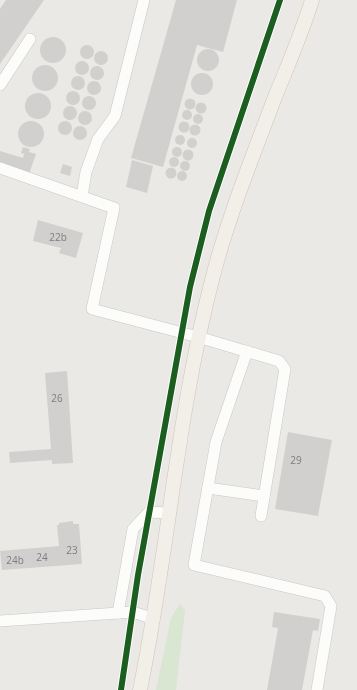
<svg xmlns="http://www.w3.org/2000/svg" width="357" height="690" font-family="'Open Sans',sans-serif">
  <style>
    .green { fill: #d8e6d2 }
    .building { fill: #d2d0cf }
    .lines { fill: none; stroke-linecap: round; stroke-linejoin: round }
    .minor-casing { stroke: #c7c7c6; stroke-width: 12 }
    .major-casing { stroke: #d1c4b6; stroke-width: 15 }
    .minor { stroke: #fcfcfb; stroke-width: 11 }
    .major { stroke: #f2eee8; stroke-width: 14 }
    .cycleway-casing { stroke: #fff; stroke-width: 8 }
    .cycleway { stroke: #1b5e20; stroke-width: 6 }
    .labels { text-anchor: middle; stroke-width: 4; stroke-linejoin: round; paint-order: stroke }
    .number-label { font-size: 10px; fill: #7b7e80 }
  </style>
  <rect width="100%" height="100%" fill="#ebe9e6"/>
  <path class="green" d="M180 604 185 610 176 690H156L171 618Z"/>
  <g class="building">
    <path d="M6 0H44L0 64V9Z"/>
    <path d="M176 0H237L223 52 197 45 163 167 131 158Z"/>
    <circle cx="53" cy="50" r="13"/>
    <circle cx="87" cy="52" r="7"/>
    <circle cx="208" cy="60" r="11"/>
    <circle cx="101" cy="58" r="7"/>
    <circle cx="82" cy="68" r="7"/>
    <circle cx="45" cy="78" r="13"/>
    <circle cx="97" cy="73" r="7"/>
    <circle cx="202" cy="84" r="11"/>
    <circle cx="78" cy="83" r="7"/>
    <circle cx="94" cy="88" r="7"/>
    <circle cx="73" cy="98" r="7"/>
    <circle cx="38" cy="106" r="13"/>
    <circle cx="89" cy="103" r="7"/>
    <circle cx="190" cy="104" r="5.5"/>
    <circle cx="201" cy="108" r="5.5"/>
    <circle cx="70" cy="113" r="7"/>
    <circle cx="187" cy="115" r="5"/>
    <circle cx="85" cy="118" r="7"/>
    <circle cx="198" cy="119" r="5"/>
    <circle cx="65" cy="128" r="7"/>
    <circle cx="31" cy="134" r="13"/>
    <circle cx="184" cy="127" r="5.5"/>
    <circle cx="195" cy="130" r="5.5"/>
    <circle cx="80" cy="133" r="7"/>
    <circle cx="180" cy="140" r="5"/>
    <circle cx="192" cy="143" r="5"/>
    <circle cx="177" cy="152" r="5"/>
    <path d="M23 147 30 149 29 152 36 154 29 174 0 166V151L23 158 24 154 21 153Z"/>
    <circle cx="188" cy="155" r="5.5"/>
    <circle cx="174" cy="162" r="5"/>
    <path d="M132 160 153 166 147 193 126 187Z"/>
    <circle cx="185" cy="166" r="5"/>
    <path d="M63 164 72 167 70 176 60 173Z"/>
    <circle cx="171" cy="173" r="5.5"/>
    <circle cx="182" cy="176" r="5"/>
    <path d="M38 220 83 233 76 258 59 253 61 248 33 241Z"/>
    <path d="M67 371 73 463 52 464V460L10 463 9 452 51 449 45 373Z"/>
    <path d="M288 432 332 440 318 516 275 509Z"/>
    <path d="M73 521V524H79L82 564 2 570 0 551 59 546 57 525H59V523Z"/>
    <path d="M274 612 320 619 318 631 313 630 302 690H267L278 628 272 627Z"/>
  </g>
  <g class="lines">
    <defs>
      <g id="minor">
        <path d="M0 85 30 39"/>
        <path d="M0 168 114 208 92 309 198 337 279 361 285 369 261 516"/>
        <path d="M82 196 86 172 98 139 115 116 144 0"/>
        <path d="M247 351 216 442 194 565 325 596 331 606 317 690"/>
        <path d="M208 488 264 496"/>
        <path d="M118 613 133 529 149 512 168 513"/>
        <path d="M0 621 133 612 154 619"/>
      </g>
      <path id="major" d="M140 690C168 554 177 415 212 280 228 217 252 158 275 97 288 65 302 33 312 0"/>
    </defs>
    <use href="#minor" class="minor-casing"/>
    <use href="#major" class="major-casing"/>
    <use href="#minor" class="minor"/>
    <use href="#major" class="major"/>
    <defs>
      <path id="cycleway" d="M121 690 138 575 190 287 209 211 280 0"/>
    </defs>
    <use href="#cycleway" class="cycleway-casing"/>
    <use href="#cycleway" class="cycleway"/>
  </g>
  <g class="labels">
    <g class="number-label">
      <text x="58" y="241">22b</text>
      <text x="57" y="402">26</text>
      <text x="296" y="464">29</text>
      <text x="72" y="554">23</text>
      <text x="42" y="561">24</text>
      <text x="15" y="564">24b</text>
    </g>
  </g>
</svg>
